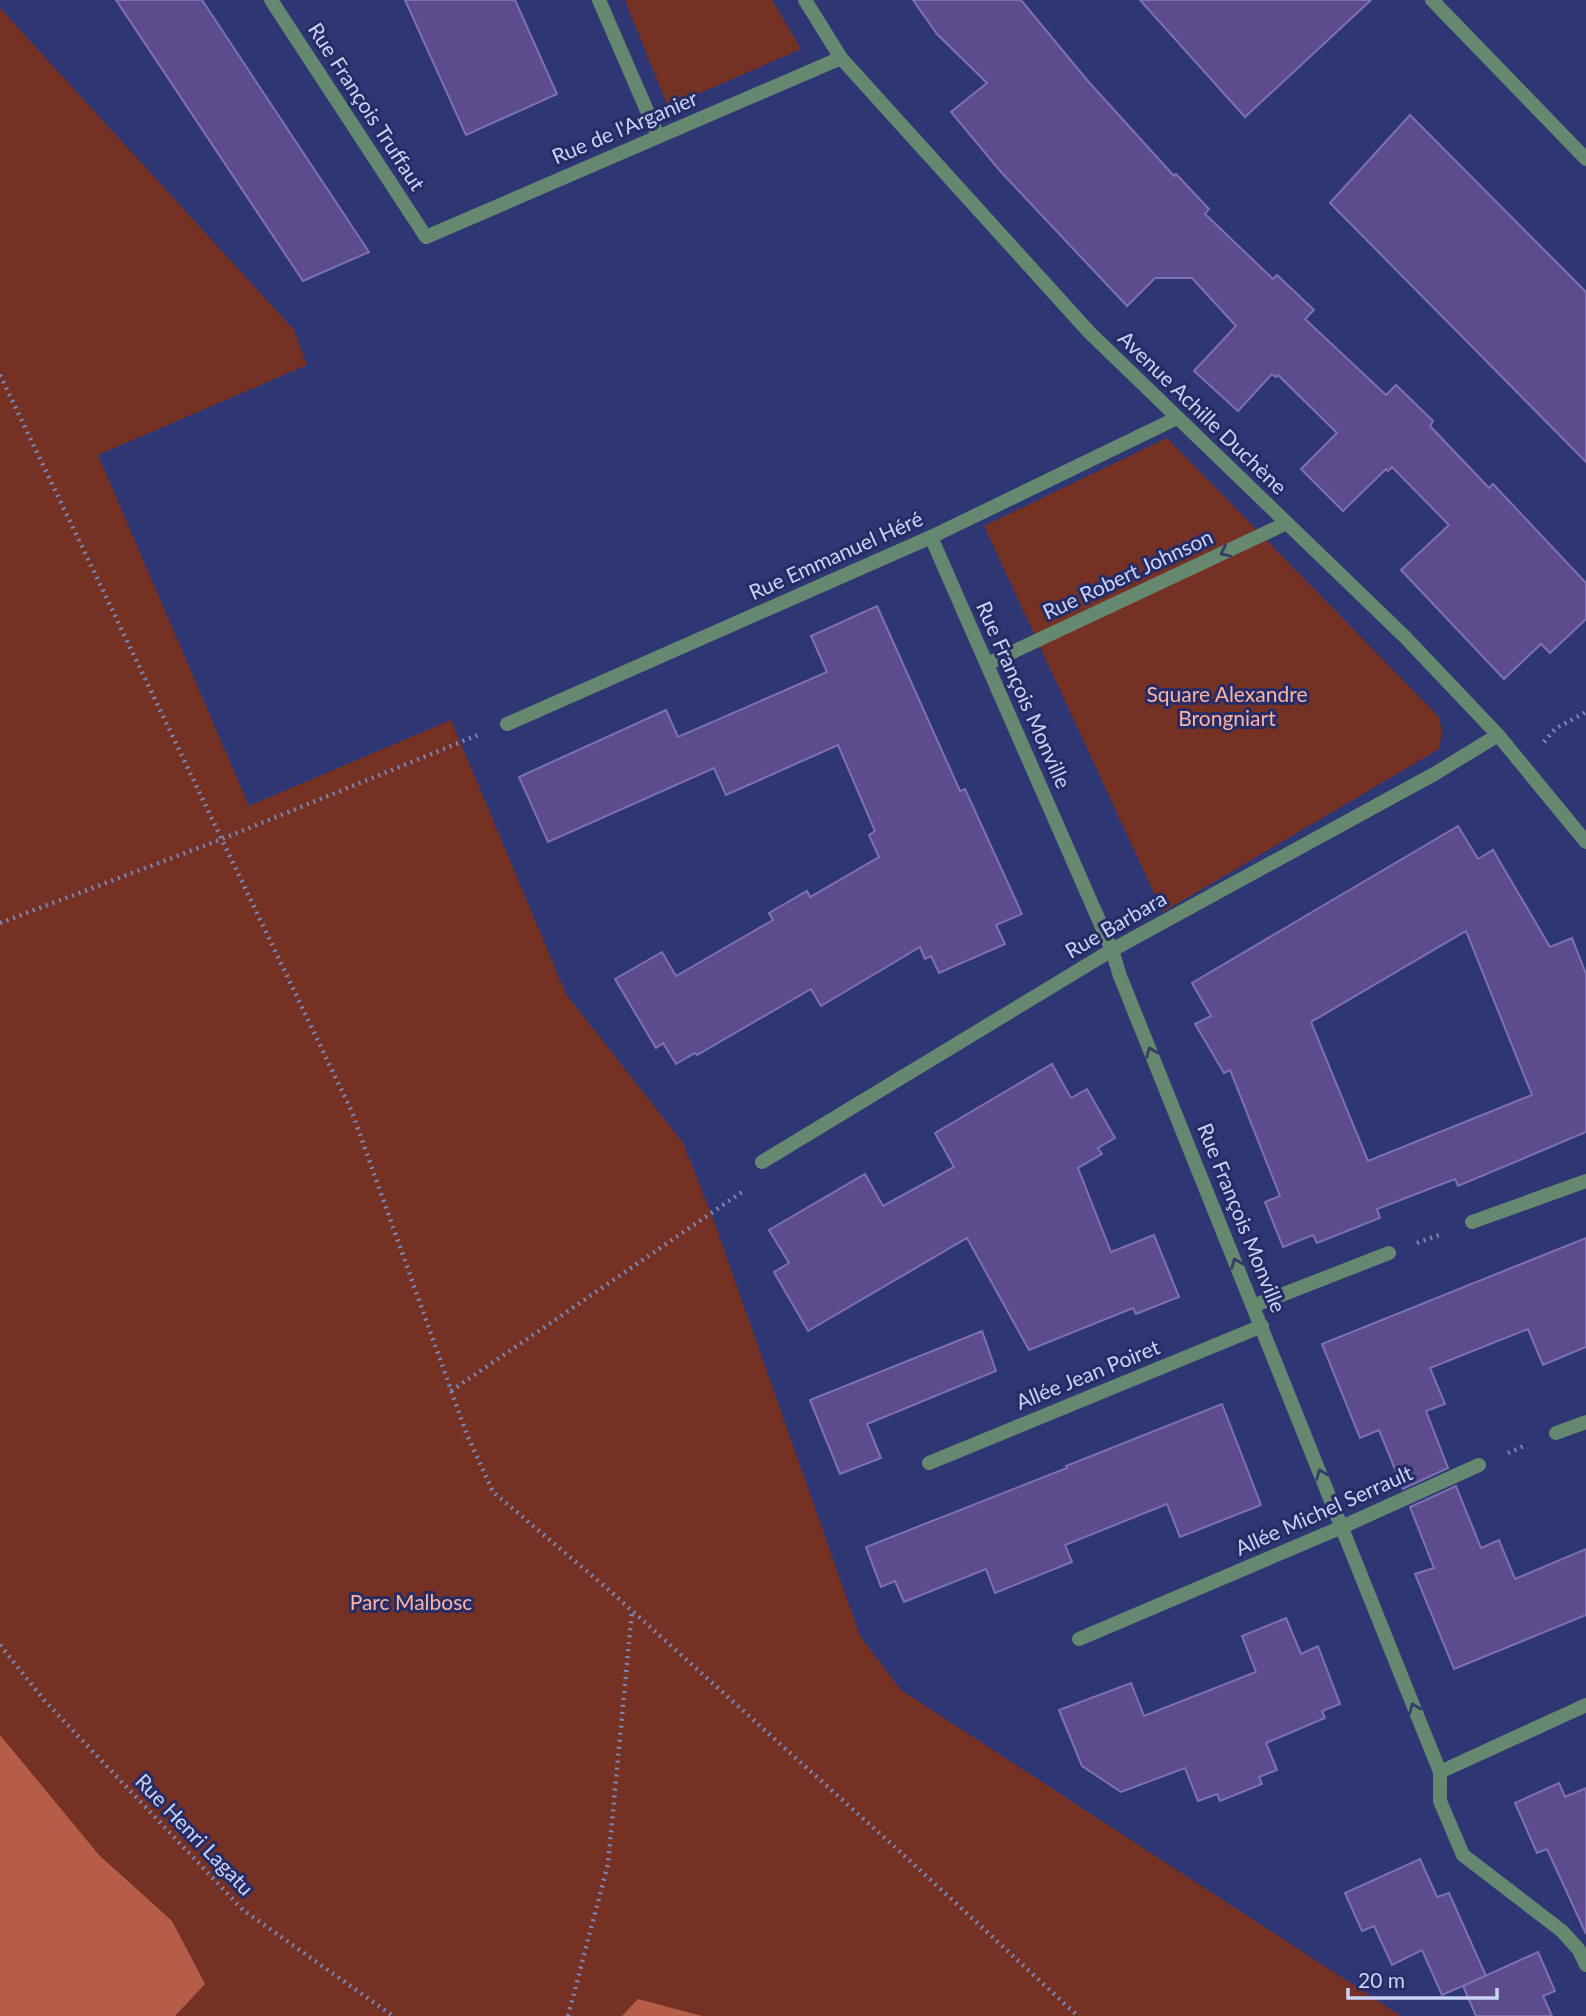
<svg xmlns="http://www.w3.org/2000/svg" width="1586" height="2016" font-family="Lato,sans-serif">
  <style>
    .green { fill: #753224 }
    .forest { fill: #b55d49 }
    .building { fill: #5d4c8c; stroke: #7f70b3; stroke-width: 2; fill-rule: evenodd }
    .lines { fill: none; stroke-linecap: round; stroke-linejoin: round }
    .path { stroke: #7c86b6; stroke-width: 4.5; stroke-dasharray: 2 5; stroke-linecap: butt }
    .pedestrian { stroke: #668870; stroke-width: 14 }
    .minor { stroke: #668870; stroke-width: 14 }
    .oneway { stroke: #323e68 }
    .labels { text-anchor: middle; stroke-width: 6; stroke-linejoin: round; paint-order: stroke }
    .street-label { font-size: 21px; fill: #cad4f8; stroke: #252c66 }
    .park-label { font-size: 21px; fill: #fcb3a1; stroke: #252c66 }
  </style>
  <rect width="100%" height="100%" fill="#2e3773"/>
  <g class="green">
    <path d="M625 0H772L801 49 668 107Z"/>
    <path d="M0 8 294 330 307 365 98 455 249 806 451 720 566 994 683 1143 714 1221 860 1636 901 1690 1401 2016H0Z"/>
    <path d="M1167 438 1439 717 1442 732 1439 749 1163 912 984 526Z"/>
  </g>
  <g class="forest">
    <path d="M0 1735 99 1855 172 1921 205 1984 175 2016H0Z"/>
    <path d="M638 1999 702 2016H622Z"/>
  </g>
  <g class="building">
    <path d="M116 0H202L369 252 303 281Z"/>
    <path d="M405 0H515L557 94 466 135Z"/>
    <path d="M913 0H1021L1087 80 1174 176 1176 174 1209 209 1205 214 1273 279 1277 275 1314 310 1305 319 1386 395 1396 385 1433 421 1430 426 1489 488 1493 484 1586 583V619L1550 653 1541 644 1504 679 1401 570 1449 525 1392 467 1388 471 1386 469 1343 511 1301 469 1337 433 1278 375 1276 377 1272 374 1238 411 1194 371 1236 326 1192 278H1155L1127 306 1001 172 951 112 987 83 937 34Z"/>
    <path d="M1140 0H1371L1245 117Z"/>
    <path d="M1410 115 1586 292V462L1330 203Z"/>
    <path d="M877 606 960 791 965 789 1022 914 996 925 1005 944 939 973 931 956 925 959 920 947 821 1006 811 989 697 1055 695 1053 676 1064 663 1043 656 1048 615 979 662 952 676 976 773 920 769 913 807 891 810 897 879 857 869 835 875 831 838 745 726 795 714 768 548 842 519 777 666 710 678 737 827 672 811 636Z"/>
    <path d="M1458 826 1478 859 1493 850 1550 947 1572 938 1586 974V1132L1458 1186 1455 1179 1377 1209 1380 1218 1317 1243 1313 1235 1283 1247 1265 1202 1280 1196 1230 1070 1224 1073 1195 1024 1211 1016 1192 983ZM1466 931 1532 1095 1368 1161 1311 1022Z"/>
    <path d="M1052 1064 1071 1098 1087 1089 1115 1138 1098 1148 1102 1154 1078 1168 1111 1252 1154 1235 1179 1297 1136 1314 1133 1308 1029 1350 967 1238 808 1331 774 1272 789 1263 769 1230 865 1174 883 1206 954 1167 935 1133Z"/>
    <path d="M1586 1238V1347L1543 1365 1528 1329 1430 1368 1445 1404 1426 1411 1448 1468 1403 1489 1379 1430 1360 1438 1322 1344Z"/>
    <path d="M982 1331 996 1371 867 1424 881 1458 840 1474 810 1400Z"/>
    <path d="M1222 1404 1261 1505 1180 1537 1167 1504 1065 1545 1072 1562 995 1593 986 1569 904 1602 895 1581 881 1587 866 1547 1067 1468 1066 1466Z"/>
    <path d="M1456 1486 1481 1548 1499 1540 1515 1579 1586 1549V1615L1454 1669 1415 1574 1434 1568 1410 1507Z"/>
    <path d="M1286 1618 1301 1654 1318 1646 1340 1704 1322 1711 1325 1718 1266 1743 1277 1770 1259 1777 1262 1784 1220 1801 1217 1794 1198 1801 1185 1768 1121 1792 1082 1766 1059 1710 1131 1683 1144 1716 1256 1672 1242 1636Z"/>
    <path d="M1559 1783 1565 1797 1586 1788V1934L1547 1849 1537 1853 1515 1803Z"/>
    <path d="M1420 1859 1437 1897 1449 1893 1486 1976 1442 1995 1422 1950 1392 1965 1374 1926 1362 1931 1345 1893Z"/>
    <path d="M1538 1952 1555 1991 1543 1996 1552 2016H1476L1463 1986Z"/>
  </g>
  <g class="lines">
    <g class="path">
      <path d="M0 375 352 1112 467 1435 493 1492 609 1590 908 1859 1078 2016"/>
      <path d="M1544 742 1555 729 1586 712"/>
      <path d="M0 923 222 839 478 735"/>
      <path d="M1417 1243 1442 1234"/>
      <path d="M451 1391 745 1190"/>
      <path d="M1508 1453 1526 1445"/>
      <path d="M0 1645 44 1700 243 1910 393 2016"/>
      <path d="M568 2016 608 1864 632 1611"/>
    </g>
    <path class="pedestrian" d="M931 537 1177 418"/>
    <g class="minor">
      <path d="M271 0 426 237 841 58"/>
      <path d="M599 0 658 136"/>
      <path d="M805 0 841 58 1089 332 1405 637 1498 735 1586 842"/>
      <path d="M1432 0 1586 159"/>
      <path d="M987 664 1287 523"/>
      <path d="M507 724 931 537 1112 950 1120 976 1440 1772V1801L1463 1855 1562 1931 1579 1950 1586 1965"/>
      <path d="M762 1162 1112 950 1436 773 1498 735"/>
      <path d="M1472 1222 1586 1181"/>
      <path d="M1253 1306 1389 1253"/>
      <path d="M1556 1433 1586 1422"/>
      <path d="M929 1463 1262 1326"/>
      <path d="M1079 1639 1342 1527 1479 1465"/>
      <path d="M1440 1772 1586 1705"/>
    </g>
  </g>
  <defs><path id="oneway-chevron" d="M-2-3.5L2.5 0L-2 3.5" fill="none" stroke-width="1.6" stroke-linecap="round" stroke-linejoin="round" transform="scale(1.75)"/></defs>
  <g class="oneway">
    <use href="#oneway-chevron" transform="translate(1225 552) rotate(155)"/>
    <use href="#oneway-chevron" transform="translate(1151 1052) rotate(-112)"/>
    <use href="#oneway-chevron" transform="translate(1236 1263) rotate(-112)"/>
    <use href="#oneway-chevron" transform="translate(1321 1474) rotate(-112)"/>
    <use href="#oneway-chevron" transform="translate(1414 1708) rotate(-112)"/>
  </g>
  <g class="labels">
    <g class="street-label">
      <text transform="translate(366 107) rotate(57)" y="7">Rue François Truffaut</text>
      <text transform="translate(625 128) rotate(-23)" y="7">Rue de l'Arganier</text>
      <text transform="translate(1202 413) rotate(44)" y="7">Avenue Achille Duchène</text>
      <text transform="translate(836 556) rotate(-24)" y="7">Rue Emmanuel Héré</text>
      <text transform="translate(1128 575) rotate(-25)" y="7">Rue Robert Johnson</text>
      <text transform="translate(1023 695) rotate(66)" y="7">Rue François Monville</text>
      <text transform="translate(1116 925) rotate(-30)" y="7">Rue Barbara</text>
      <text transform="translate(1241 1218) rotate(68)" y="7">Rue François Monville</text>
      <text transform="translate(1088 1375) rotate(-22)" y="7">Allée Jean Poiret</text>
      <text transform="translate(1324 1511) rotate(-24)" y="7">Allée Michel Serrault</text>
      <text transform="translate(194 1835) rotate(46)" y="7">Rue Henri Lagatu</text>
    </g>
    <g class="park-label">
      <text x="1227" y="702">Square Alexandre<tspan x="1227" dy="24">Brongniart</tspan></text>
      <text x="411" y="1610">Parc Malbosc</text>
    </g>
  </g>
  <path d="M1348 1988v10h149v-10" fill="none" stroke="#cad4f8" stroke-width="3.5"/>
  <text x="1358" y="1988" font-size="21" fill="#cad4f8" stroke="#252c66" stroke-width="5" paint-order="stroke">20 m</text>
</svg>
